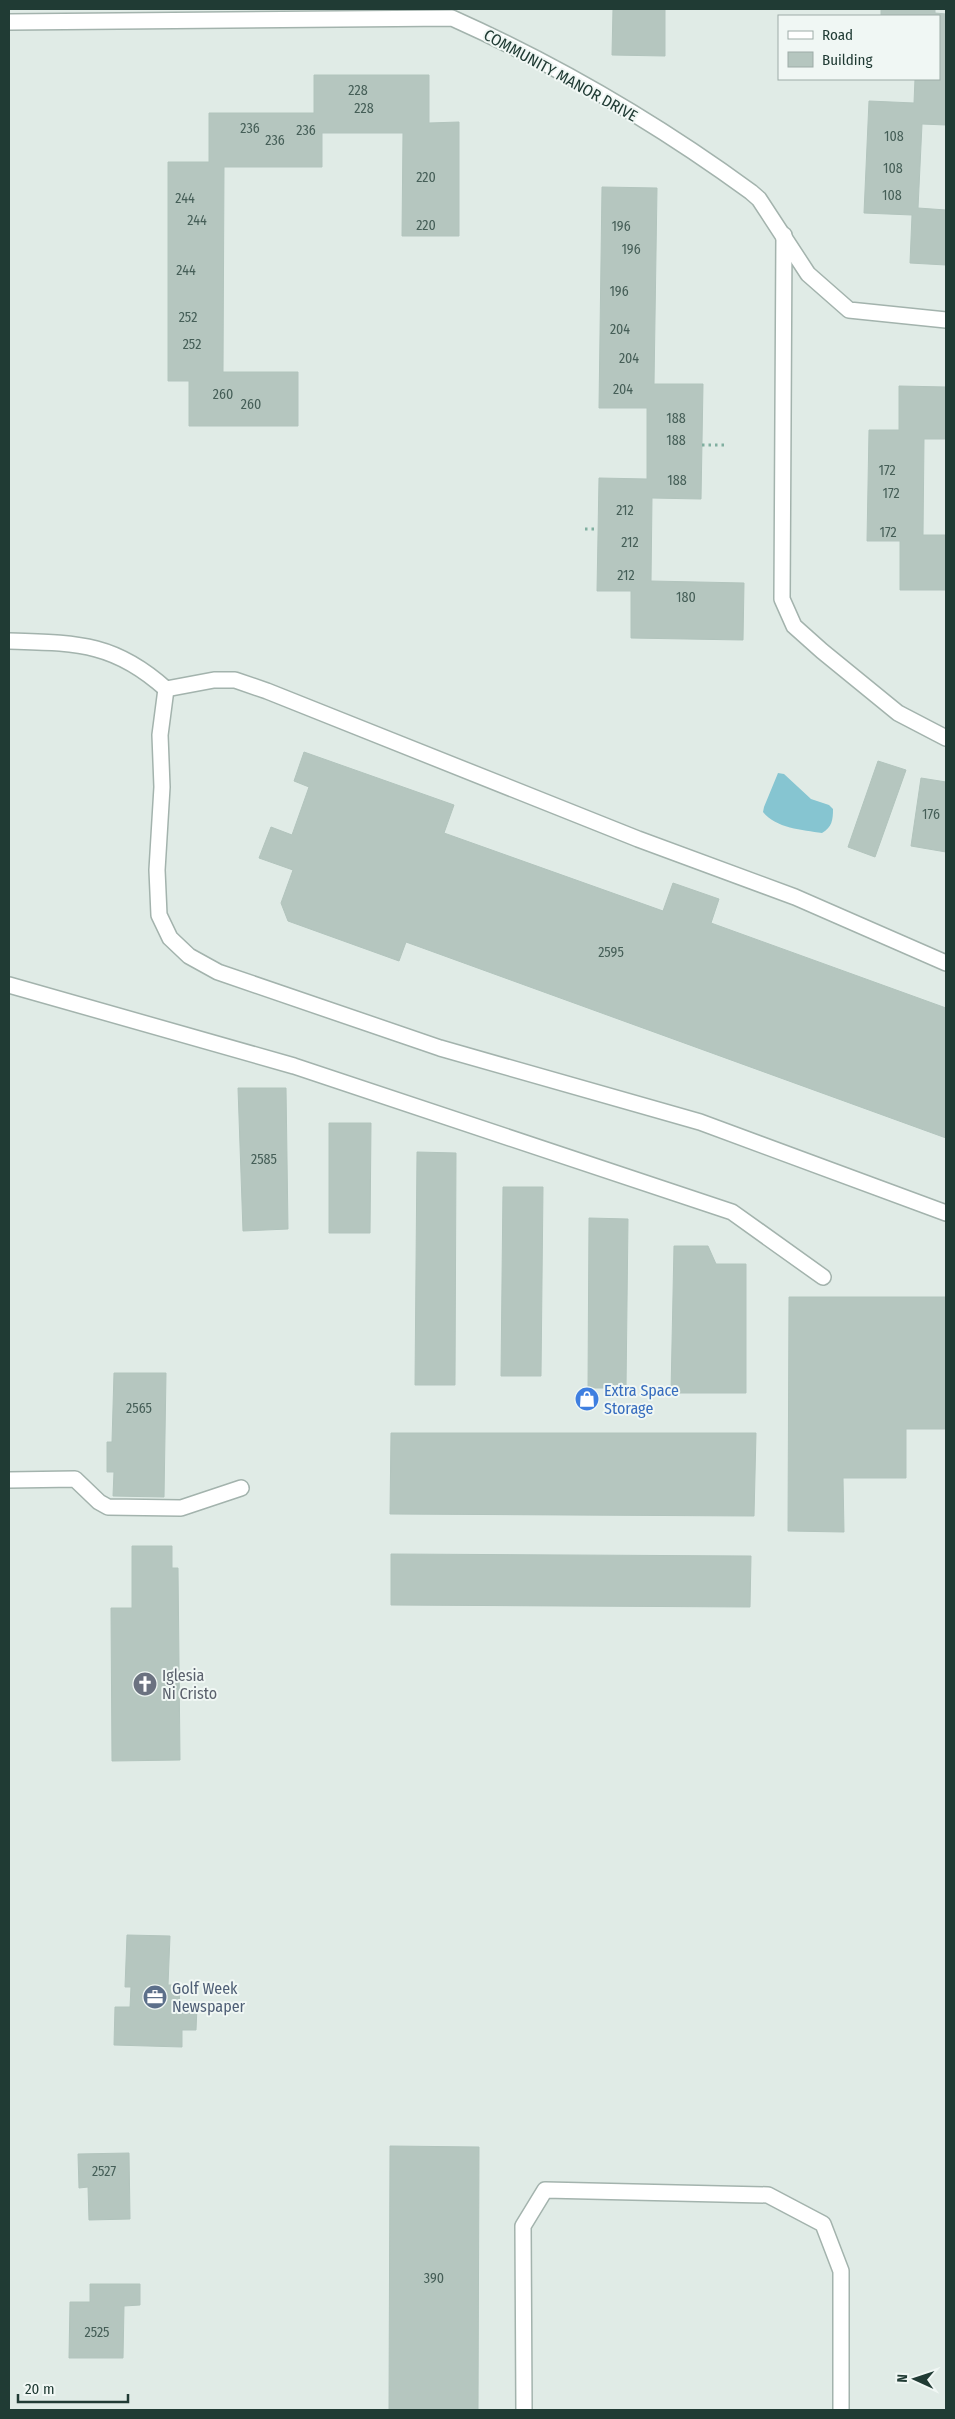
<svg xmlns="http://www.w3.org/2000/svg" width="955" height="2419" font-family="'Fira Sans Condensed',sans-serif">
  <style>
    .water { fill: #86c5d1 }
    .building { fill: #b5c6bf; stroke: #b2c4bd }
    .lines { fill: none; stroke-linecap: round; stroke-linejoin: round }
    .lane-casing { stroke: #a3b3ad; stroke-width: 18 }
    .street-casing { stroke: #a3b3ad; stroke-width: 18 }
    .path { stroke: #80afa0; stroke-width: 3; stroke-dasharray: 2.5 4; stroke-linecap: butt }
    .lane { stroke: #fff; stroke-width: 15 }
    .street { stroke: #fff; stroke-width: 15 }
    .labels { text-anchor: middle; stroke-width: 4; stroke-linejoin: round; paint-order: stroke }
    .number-label { font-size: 14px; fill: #455e57 }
    .street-label { font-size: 16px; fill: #203b34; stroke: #f0f7f4 }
    .shop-label { font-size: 16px; fill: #366cbe; stroke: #f0f7f4; text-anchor: start }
    .worship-label { font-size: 16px; fill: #5b616d; stroke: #f0f7f4; text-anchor: start }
    .service-label { font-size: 16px; fill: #4e5e75; stroke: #f0f7f4; text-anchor: start }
  </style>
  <rect width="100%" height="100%" fill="#e0ebe6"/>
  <path class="water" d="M778 773 784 774 811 799 829 805 833 809C833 820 832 827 822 833 803 830 775 828 763 812L764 807Z"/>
  <g class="building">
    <path d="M613 9H665V56L612 55Z"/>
    <path d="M881 9H935V13L946 14V125L922 124 918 208 946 210V265L910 263 912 215 864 213 869 101 914 103 915 79H939V16H881Z"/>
    <path d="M314 75H429V123L459 122V236H402L403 133H322V167H224L223 372H298V426H189V381H168V162H209V113H314Z"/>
    <path d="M602 187 657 188 654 384H703L701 499 652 498 651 581 744 583 743 640 631 638V591H597L599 478 647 479V408H599Z"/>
    <path d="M899 386 946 387V439H924L923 535H946V590H900V541H867L869 430H899Z"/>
    <path d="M304 752 454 805 444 833 663 911 673 883 719 899 711 923 946 1008V1138L406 942 399 961 288 921 281 903 293 870 259 858 271 827 292 835 309 787 294 781Z"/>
    <path d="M878 761 906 770 875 857 848 847Z"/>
    <path d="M921 778 946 782V852L911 846Z"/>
    <path d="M238 1088H286L288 1229 243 1231Z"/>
    <path d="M329 1123H371L370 1233H329Z"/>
    <path d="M417 1152 456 1153 455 1385H415Z"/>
    <path d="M503 1187H543L541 1376H501Z"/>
    <path d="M589 1218 628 1219 626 1388H588Z"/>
    <path d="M674 1246H708L716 1264H746V1393H671Z"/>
    <path d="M789 1297H946V1429H906V1478H843L844 1532 788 1531Z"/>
    <path d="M114 1373H166L164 1497 113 1496 114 1472H107V1442H112Z"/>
    <path d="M391 1433H756L754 1516 390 1514Z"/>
    <path d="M132 1546H172V1568H178L180 1760 112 1761 111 1608H132Z"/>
    <path d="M391 1554 751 1556 750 1607 391 1605Z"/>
    <path d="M127 1935 170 1936 168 1985H180L179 2007H197L196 2030H182V2047L114 2045 115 2007H130L131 1987H125Z"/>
    <path d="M390 2146 479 2147 478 2410H389Z"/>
    <path d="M129 2153 130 2219 89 2220 88 2187 79 2188 78 2154Z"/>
    <path d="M90 2284H140V2305L124 2306 123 2358H69L70 2302H90Z"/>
  </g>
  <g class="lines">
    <defs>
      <g id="lane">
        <path d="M784 235 782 599 794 626 822 651 898 713 946 738"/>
        <path d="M9 641C76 643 114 642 166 689"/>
        <path d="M166 689 160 735 162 787 157 870 159 915 170 938 189 956 218 972 440 1048 700 1122 946 1213"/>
        <path d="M166 689 214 680H235L267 691 638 839 795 897 946 963"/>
        <path d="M9 985 294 1066 732 1212 823 1277"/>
        <path d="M9 1480 75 1479 99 1502 108 1507 181 1508 241 1488"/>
        <path d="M524 2410 523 2226 545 2190 768 2195 823 2224 841 2271V2410"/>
      </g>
      <path id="street" d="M9 22 452 18C557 65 658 124 751 192L759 199 808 274 849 310 946 320"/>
    </defs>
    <use href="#lane" class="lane-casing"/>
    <use href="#street" class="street-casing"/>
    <g class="path">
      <path d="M702 445H728"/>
      <path d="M585 529H598"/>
    </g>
    <use href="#lane" class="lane"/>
    <use href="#street" class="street"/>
  </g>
  <defs>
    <symbol id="shop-disc" viewBox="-11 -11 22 22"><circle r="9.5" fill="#3f7fe0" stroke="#f0f7f4"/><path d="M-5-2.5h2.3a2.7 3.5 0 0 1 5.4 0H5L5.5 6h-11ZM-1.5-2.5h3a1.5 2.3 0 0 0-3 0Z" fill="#fff"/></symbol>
    <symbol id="church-disc" viewBox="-11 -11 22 22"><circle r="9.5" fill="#6b7280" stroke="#f0f7f4"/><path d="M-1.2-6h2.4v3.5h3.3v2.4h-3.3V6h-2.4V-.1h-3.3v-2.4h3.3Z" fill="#fff"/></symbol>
    <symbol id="office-disc" viewBox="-11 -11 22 22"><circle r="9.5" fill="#5c6f8a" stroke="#f0f7f4"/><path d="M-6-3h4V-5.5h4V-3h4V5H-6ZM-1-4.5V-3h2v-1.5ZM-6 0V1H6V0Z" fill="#fff"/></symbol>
  </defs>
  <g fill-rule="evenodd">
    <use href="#shop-disc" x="573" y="1385" width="28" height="28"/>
    <use href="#church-disc" x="131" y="1670" width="28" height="28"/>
    <use href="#office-disc" x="141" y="1983" width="28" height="28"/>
  </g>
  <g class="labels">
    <g class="number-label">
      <text x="358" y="95">228</text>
      <text x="364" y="113">228</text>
      <text x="250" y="133">236</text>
      <text x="306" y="135">236</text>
      <text x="894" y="141">108</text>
      <text x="275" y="145">236</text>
      <text x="893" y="173">108</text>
      <text x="426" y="182">220</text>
      <text x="892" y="200">108</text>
      <text x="185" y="203">244</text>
      <text x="197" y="225">244</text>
      <text x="426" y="230">220</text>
      <text x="621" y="231">196</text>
      <text x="631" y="254">196</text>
      <text x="186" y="275">244</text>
      <text x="619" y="296">196</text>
      <text x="188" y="322">252</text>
      <text x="620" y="334">204</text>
      <text x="192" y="349">252</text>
      <text x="629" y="363">204</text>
      <text x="623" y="394">204</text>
      <text x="223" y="399">260</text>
      <text x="251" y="409">260</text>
      <text x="676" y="423">188</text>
      <text x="676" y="445">188</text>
      <text x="887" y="475">172</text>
      <text x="677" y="485">188</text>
      <text x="891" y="498">172</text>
      <text x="625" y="515">212</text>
      <text x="888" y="537">172</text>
      <text x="630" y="547">212</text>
      <text x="626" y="580">212</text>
      <text x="686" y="602">180</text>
      <text x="931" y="819">176</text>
      <text x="611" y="957">2595</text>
      <text x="264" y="1164">2585</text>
      <text x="139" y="1413">2565</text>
      <text x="104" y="2176">2527</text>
      <text x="434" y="2283">390</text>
      <text x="97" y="2337">2525</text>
    </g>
    <g class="street-label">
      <text transform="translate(561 75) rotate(29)" y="6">COMMUNITY MANOR DRIVE</text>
    </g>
    <g class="shop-label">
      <text x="604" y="1396">Extra Space<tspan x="604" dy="18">Storage</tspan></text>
    </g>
    <g class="worship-label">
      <text x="162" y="1681">Iglesia<tspan x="162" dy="18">Ni Cristo</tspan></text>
    </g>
    <g class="service-label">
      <text x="172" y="1994">Golf Week<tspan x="172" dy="18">Newspaper</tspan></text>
    </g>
  </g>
  <rect width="955" height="2419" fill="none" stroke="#203b34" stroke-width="20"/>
  <rect x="778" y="15" width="162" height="65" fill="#f0f7f4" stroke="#9daca7"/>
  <rect x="788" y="31" width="25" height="8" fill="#ffffff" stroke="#9daca7"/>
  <text x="822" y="40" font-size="15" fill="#203b34">Road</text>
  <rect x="788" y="52" width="25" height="15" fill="#b5c6bf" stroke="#9daca7"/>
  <text x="822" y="65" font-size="15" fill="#203b34">Building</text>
  <g transform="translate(915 2379) rotate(273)" stroke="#f0f7f4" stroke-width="4" paint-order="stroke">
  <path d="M0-4L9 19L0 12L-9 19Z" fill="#203b34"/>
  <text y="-8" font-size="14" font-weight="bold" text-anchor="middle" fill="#203b34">N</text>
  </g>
  <path d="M18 2394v8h110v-8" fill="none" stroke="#203b34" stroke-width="2.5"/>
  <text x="25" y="2394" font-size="15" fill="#203b34" stroke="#f0f7f4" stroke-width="4" paint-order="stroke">20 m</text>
</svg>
